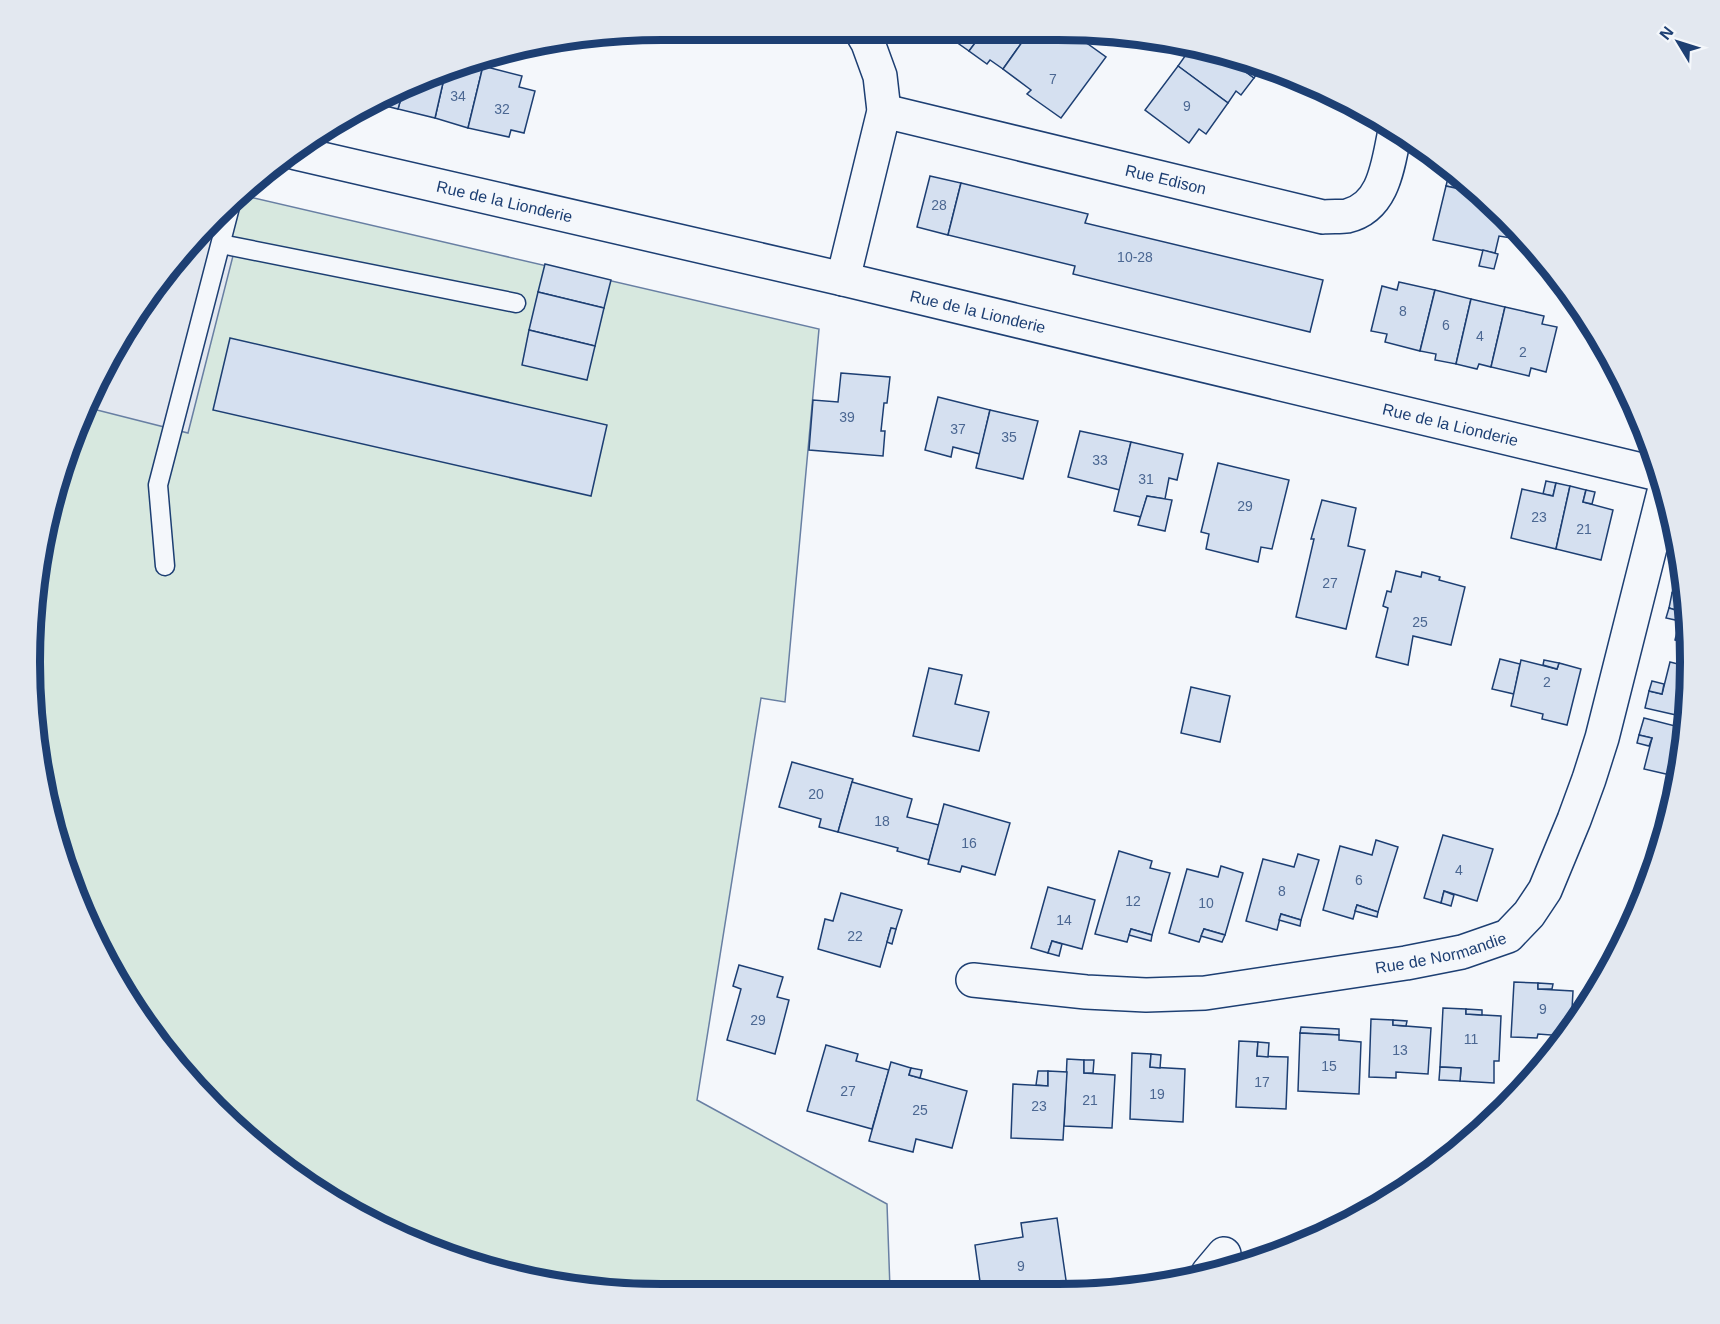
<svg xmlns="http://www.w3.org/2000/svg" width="1720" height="1324" font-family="Arial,sans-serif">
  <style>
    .pitch { fill: #d7e8df; stroke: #687fa3; stroke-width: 1.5 }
    .parking { fill: #e3e8f0; stroke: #687fa3; stroke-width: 1.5 }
    .building { fill: #d5e0f0; stroke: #1d3f73; stroke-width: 1.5 }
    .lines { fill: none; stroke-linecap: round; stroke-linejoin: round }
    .service-casing { stroke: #1d3f73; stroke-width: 21 }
    .minor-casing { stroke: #1d3f73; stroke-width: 36 }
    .service { stroke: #f4f7fb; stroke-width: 18 }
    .minor { stroke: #f4f7fb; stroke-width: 33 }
    .labels { text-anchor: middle; stroke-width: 4.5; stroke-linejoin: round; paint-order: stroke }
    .number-label { font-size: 14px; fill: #4b6792 }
    .street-label { font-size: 16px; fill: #1d3f73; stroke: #f4f7fb }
    .rim { fill: none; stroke: #1d3f73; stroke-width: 8 }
  </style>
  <rect width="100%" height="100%" fill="#f4f7fb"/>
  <path class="pitch" d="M241 195 819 329 785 702 761 698 697 1100 887 1204 890 1289H579L420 1246 311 1188 215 1109 136 1013 78 904 52 826 30 662 51 499 115 346 215 215Z"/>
  <path class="parking" d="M200 235 236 244 188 433 89 408 115 346Z"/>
  <g class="building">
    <path d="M950 31H984L969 51 952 39 955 34Z"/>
    <path d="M984 31H1030L1003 69 990 60 987 64 969 51Z"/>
    <path d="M1030 31H1056L1069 41 1074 34 1106 57 1061 118 1027 94 1031 90 1003 69Z"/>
    <path d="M1190 49 1224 56 1254 78 1241 95 1236 91 1228 103 1178 66Z"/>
    <path d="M1224 56 1261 63 1263 65 1254 78Z"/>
    <path d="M470 63 483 66 468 128 435 118 445 74Z"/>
    <path d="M483 66 522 76 519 87 535 91 524 133 511 130 509 137 468 128Z"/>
    <path d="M1178 66 1228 103 1206 134 1199 129 1189 143 1145 110Z"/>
    <path d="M445 74 435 118 398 109 403 91Z"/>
    <path d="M403 91 398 109 374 103Z"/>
    <path d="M1445 163 1478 193 1446 186 1450 170 1444 169Z"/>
    <path d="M930 176 961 183 948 235 917 227Z"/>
    <path d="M961 183 1088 214 1085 223 1323 280 1310 332 1073 274 1075 266 948 235Z"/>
    <path d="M1446 186 1478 193 1514 228 1511 238 1499 236 1495 253 1433 240Z"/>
    <path d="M1483 250 1498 254 1494 269 1479 266Z"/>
    <path d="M545 264 611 280 604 308 538 292Z"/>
    <path d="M1399 282 1435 290 1420 351 1385 342 1387 334 1371 331 1382 286 1397 290Z"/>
    <path d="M1435 290 1471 299 1456 364 1435 360 1436 354 1420 351Z"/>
    <path d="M538 292 604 308 595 346 529 330Z"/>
    <path d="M1471 299 1505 307 1491 367 1479 364 1477 369 1456 364Z"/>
    <path d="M1505 307 1544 316 1542 324 1557 327 1546 372 1531 368 1529 376 1491 367Z"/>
    <path d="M529 330 595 346 587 380 522 365Z"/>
    <path d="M230 338 607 425 591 496 213 410Z"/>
    <path d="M841 373 890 377 887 403H884L881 431H885L883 456 809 450 813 400 838 402Z"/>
    <path d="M938 397 990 410 980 454 953 447 951 457 925 450Z"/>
    <path d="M990 410 1038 421 1023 479 976 468Z"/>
    <path d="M1080 431 1131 442 1120 490 1068 477Z"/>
    <path d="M1131 442 1183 454 1177 480 1169 478 1165 499 1147 496 1141 517 1114 511Z"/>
    <path d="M1218 463 1289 480 1272 549 1261 547 1258 562 1206 549 1209 534 1201 532Z"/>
    <path d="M1546 481 1556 483 1553 496 1543 494Z"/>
    <path d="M1556 483 1570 486 1556 549 1511 538 1522 489 1553 496Z"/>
    <path d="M1570 486 1586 490 1583 502 1613 510 1601 560 1556 549Z"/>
    <path d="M1586 490 1595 492 1592 504 1583 502Z"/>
    <path d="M1147 496 1172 500 1165 531 1138 525Z"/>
    <path d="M1322 500 1356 508 1348 546 1365 550 1346 629 1296 617 1314 539H1311Z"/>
    <path d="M1679 566H1681L1682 577 1677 576Z"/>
    <path d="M1396 571 1421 577 1422 572 1440 577 1439 580 1465 587 1451 645 1413 636 1408 665 1376 657 1388 608 1383 606 1387 591 1391 592Z"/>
    <path d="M1677 576 1682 577 1683 595 1672 593Z"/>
    <path d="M1672 593 1683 595 1688 644 1675 640 1682 612 1669 608Z"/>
    <path d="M1669 608 1682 612 1680 621 1666 618Z"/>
    <path d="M1500 659 1520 664 1514 694 1492 689Z"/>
    <path d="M1521 660 1557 669 1559 663 1581 669 1567 725 1542 719 1543 714 1511 706Z"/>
    <path d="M1544 660 1559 663 1557 669 1543 665Z"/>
    <path d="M1670 662 1690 667 1685 717 1645 708 1649 691 1662 694Z"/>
    <path d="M929 668 962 675 955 704 989 712 979 751 913 736Z"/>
    <path d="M1652 681 1664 684 1662 694 1649 691Z"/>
    <path d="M1191 687 1230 696 1220 742 1181 733Z"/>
    <path d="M1644 718 1683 728 1679 777 1644 769 1652 738 1639 735Z"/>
    <path d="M1639 735 1652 738 1649 746 1637 743Z"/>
    <path d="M792 762 853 779 838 832 819 827 821 819 779 807Z"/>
    <path d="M852 782 912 799 907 817 939 825 929 860 897 851 898 848 838 832Z"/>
    <path d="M944 804 1010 823 995 875 962 866 960 872 928 864Z"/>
    <path d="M1443 835 1493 849 1477 901 1444 891 1441 903 1424 898Z"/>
    <path d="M1376 840 1398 847 1378 912 1357 905 1353 919 1323 910 1340 846 1372 855Z"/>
    <path d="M1119 851 1152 861 1150 868 1170 873 1152 935 1131 929 1127 942 1095 934Z"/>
    <path d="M1298 854 1319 860 1301 920 1281 914 1277 930 1246 921 1263 859 1294 867Z"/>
    <path d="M1221 866 1243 873 1225 935 1204 929 1199 942 1169 933 1187 869 1218 877Z"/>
    <path d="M1048 887 1095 900 1082 949 1052 941 1048 953 1031 948Z"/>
    <path d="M1444 891 1454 895 1451 906 1441 903Z"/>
    <path d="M841 893 902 910 896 929 891 928 880 967 818 949 825 919 833 921Z"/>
    <path d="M1357 905 1378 912 1377 917 1355 911Z"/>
    <path d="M1281 914 1301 920 1300 926 1279 920Z"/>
    <path d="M891 928 896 929 892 944 887 942Z"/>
    <path d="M1131 929 1152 935 1151 941 1129 935Z"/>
    <path d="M1204 929 1225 935 1222 942 1201 936Z"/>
    <path d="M1052 941 1062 944 1059 956 1048 953Z"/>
    <path d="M739 965 783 977 777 997 789 1000 775 1054 727 1040 741 989 733 986Z"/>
    <path d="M1514 982 1538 983V989L1573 991 1571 1028 1565 1036 1538 1034 1537 1038 1511 1037Z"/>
    <path d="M1538 983 1553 984 1552 989H1538Z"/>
    <path d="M1443 1008 1466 1009V1014L1501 1016 1499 1061H1494V1083L1460 1081 1461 1068 1440 1067Z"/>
    <path d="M1466 1009 1482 1010V1015L1466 1014Z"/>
    <path d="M1371 1019 1393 1020V1025L1431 1028 1428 1074 1396 1072V1078L1369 1077Z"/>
    <path d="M1393 1020 1407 1021 1406 1026 1393 1025Z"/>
    <path d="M1301 1027 1339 1029V1035L1300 1033Z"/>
    <path d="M1300 1033 1339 1035V1040L1361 1042 1359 1094 1298 1091Z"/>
    <path d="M1239 1041 1258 1042 1257 1056 1288 1057 1286 1109 1236 1107Z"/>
    <path d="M1258 1042 1269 1043 1268 1057 1257 1056Z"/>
    <path d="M826 1045 858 1054 856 1061 889 1070 872 1129 807 1111Z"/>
    <path d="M1132 1053 1151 1054 1150 1067 1185 1069 1183 1122 1130 1119Z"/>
    <path d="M1151 1054 1161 1055 1160 1068 1150 1067Z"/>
    <path d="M1067 1059 1084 1060V1073L1115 1075 1112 1128 1064 1126Z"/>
    <path d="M1084 1060H1094L1093 1073H1084Z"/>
    <path d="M891 1062 911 1068 909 1075 967 1091 952 1148 916 1139 913 1152 869 1141Z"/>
    <path d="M1440 1067 1461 1068 1460 1081 1439 1080Z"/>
    <path d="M911 1068 922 1070 920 1078 909 1075Z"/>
    <path d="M1038 1071H1048V1086L1036 1085Z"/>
    <path d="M1048 1071 1067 1072 1063 1140 1011 1138 1013 1084 1048 1086Z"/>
    <path d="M1057 1218 1067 1287 1054 1289H981L975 1245 1023 1237 1021 1223Z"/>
  </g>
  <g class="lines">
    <defs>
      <g id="service">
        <path d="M221 244 516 303"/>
        <path d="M165 566 158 485 231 203"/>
      </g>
      <g id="minor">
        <path id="s1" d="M884 111 1323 217C1331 216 1340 217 1347 216 1385 207 1388 163 1395 131"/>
        <path id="s2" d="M296 153 843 279 1658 474"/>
        <path d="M843 279 884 111 880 76 868 43 861 31"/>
        <path id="s3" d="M973 980 1086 992 1146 995 1205 993 1406 963 1462 952 1508 936 1529 914 1545 890 1574 820 1589 779 1602 738 1664 492"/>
        <path d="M1208 1273 1224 1254"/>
      </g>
    </defs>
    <use href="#service" class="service-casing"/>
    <use href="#minor" class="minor-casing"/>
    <use href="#service" class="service"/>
    <use href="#minor" class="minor"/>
  </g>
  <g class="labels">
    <g class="number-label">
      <text x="1053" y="84">7</text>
      <text x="458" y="101">34</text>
      <text x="1187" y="111">9</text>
      <text x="502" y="114">32</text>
      <text x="939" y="210">28</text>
      <text x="1135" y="262">10-28</text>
      <text x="1403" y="316">8</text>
      <text x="1446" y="330">6</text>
      <text x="1480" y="341">4</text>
      <text x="1523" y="357">2</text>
      <text x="847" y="422">39</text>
      <text x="958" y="434">37</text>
      <text x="1009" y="442">35</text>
      <text x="1100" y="465">33</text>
      <text x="1146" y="484">31</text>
      <text x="1245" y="511">29</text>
      <text x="1539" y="522">23</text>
      <text x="1584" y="534">21</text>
      <text x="1330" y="588">27</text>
      <text x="1420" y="627">25</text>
      <text x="1547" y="687">2</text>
      <text x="816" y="799">20</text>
      <text x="882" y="826">18</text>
      <text x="969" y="848">16</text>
      <text x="1459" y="875">4</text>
      <text x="1359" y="885">6</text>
      <text x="1282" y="896">8</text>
      <text x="1133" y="906">12</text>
      <text x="1206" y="908">10</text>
      <text x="1064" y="925">14</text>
      <text x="855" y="941">22</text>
      <text x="1543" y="1014">9</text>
      <text x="758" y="1025">29</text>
      <text x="1471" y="1044">11</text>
      <text x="1400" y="1055">13</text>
      <text x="1329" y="1071">15</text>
      <text x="1262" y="1087">17</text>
      <text x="848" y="1096">27</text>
      <text x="1157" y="1099">19</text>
      <text x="1090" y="1105">21</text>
      <text x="1039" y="1111">23</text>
      <text x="920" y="1115">25</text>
      <text x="1021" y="1271">9</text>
    </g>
    <g class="street-label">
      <text dy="6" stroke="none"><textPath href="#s1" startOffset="290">Rue Edison</textPath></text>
      <text dy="6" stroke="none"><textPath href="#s2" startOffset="214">Rue de la Lionderie</textPath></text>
      <text dy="6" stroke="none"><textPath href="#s2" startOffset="700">Rue de la Lionderie</textPath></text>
      <text dy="6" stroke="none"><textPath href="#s2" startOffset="1186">Rue de la Lionderie</textPath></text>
      <text dy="6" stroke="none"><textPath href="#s3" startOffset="472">Rue de Normandie</textPath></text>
    </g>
  </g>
  <path d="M0 0H1720V1324H0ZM662 40H1058A622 622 0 0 1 1680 662V662A622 622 0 0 1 1058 1284H662A622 622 0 0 1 40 662V662A622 622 0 0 1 662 40Z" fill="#e3e8f0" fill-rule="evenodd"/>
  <path class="rim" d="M662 40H1058A622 622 0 0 1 1680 662V662A622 622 0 0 1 1058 1284H662A622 622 0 0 1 40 662V662A622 622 0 0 1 662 40Z"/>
  <g transform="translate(1678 42) rotate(308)" stroke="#f4f7fb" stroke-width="4.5" paint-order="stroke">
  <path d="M0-4.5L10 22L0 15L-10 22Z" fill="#1d3f73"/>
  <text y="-9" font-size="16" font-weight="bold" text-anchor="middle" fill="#1d3f73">N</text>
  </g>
</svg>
